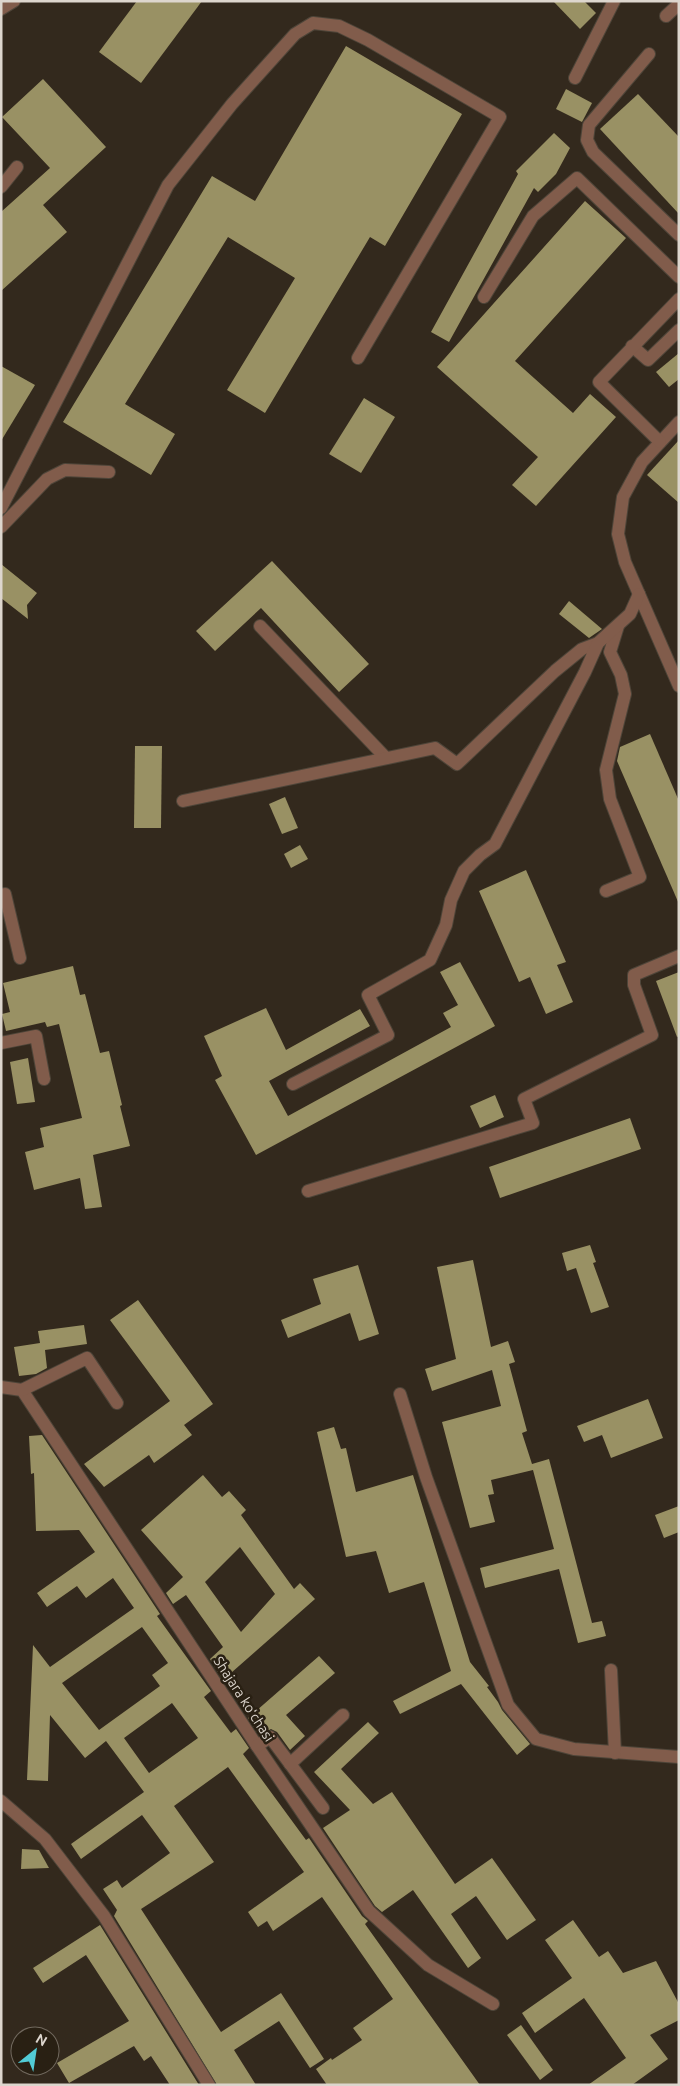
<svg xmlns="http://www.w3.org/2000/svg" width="680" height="2086" font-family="Ubuntu,sans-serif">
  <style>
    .building { fill: #999164; fill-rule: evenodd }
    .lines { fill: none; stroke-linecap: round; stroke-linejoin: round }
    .minor-casing { stroke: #4e4539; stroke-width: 14 }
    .minor { stroke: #815c4b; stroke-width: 12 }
    .labels { text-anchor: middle; stroke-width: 5; stroke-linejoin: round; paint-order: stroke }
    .street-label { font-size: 14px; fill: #ddd6ce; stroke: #292013 }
  </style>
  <rect width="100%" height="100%" fill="#33291d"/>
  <g class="building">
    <path d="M137 1H202L141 83 99 52Z"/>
    <path d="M553 1H584L596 13 580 29Z"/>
    <path d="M346 46 462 114 385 246 370 237 265 413 227 390 295 278 228 237 125 404 175 434 151 475 63 422 212 176 255 201Z"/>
    <path d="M43 79 106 147 43 205 67 232 1 291V212L50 168 2 117Z"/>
    <path d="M566 89 592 103 582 122 556 109Z"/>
    <path d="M638 94 679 137V214L600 129Z"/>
    <path d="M554 133 570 148 556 174 538 192 534 188 449 342 431 332 518 174 516 171Z"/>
    <path d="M585 201 626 238 515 361 573 413 590 394 616 417 536 506 512 485 538 457 437 367Z"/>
    <path d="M679 353V379L669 387 656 372Z"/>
    <path d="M1 366 35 385 1 441Z"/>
    <path d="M364 398 395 417 361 473 329 454Z"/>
    <path d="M679 440V503L647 475Z"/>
    <path d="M272 561 369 664 339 692 261 608 215 651 196 631Z"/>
    <path d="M1 564 37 593 27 605 28 619 1 598Z"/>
    <path d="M569 601 602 629 589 638 559 614Z"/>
    <path d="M650 734 679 801V904L617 761 620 747Z"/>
    <path d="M135 746H162L161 828H134Z"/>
    <path d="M285 797 298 828 282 834 269 804Z"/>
    <path d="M300 845 308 859 291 868 284 854Z"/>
    <path d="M526 870 566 962 557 965 573 1002 546 1014 530 977 519 982 479 891Z"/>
    <path d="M460 962 495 1026 256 1155 215 1080 222 1076 204 1036 266 1008 286 1050 360 1009 370 1026 269 1081 288 1116 451 1027 443 1013 458 1005 440 972Z"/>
    <path d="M73 966 80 995 85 994 100 1053 109 1051 122 1105 120 1106 130 1146 93 1155 102 1207 85 1209 80 1178 34 1190 25 1152 44 1147 40 1128 82 1118 59 1024 47 1027 45 1022 6 1031 2 1014 10 1012 3 983Z"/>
    <path d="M679 972V1036L677 1037 656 981Z"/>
    <path d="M28 1058 35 1102 17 1104 10 1062Z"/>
    <path d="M495 1095 504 1117 480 1128 470 1106Z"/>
    <path d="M630 1118 641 1149 500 1198 489 1167Z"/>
    <path d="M590 1245 596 1262 593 1263 609 1307 591 1313 576 1268 567 1271 562 1253Z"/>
    <path d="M473 1260 491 1347 508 1341 515 1362 509 1364 527 1431 522 1433 532 1464 549 1459 592 1623 602 1621 606 1636 578 1643 559 1569 485 1588 480 1568 554 1549 533 1470 491 1480 494 1494 488 1495 495 1522 470 1528 442 1422 501 1406 492 1370 432 1391 425 1369 456 1359 437 1267Z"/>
    <path d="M358 1265 379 1334 359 1341 350 1313 288 1338 281 1320 321 1304 313 1279Z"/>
    <path d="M138 1300 213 1404 184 1425 192 1435 154 1463 149 1455 104 1487 84 1464 170 1401 110 1320Z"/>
    <path d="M84 1325 87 1344 45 1350 47 1368 36 1374 19 1376 14 1347 40 1343 38 1331Z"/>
    <path d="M648 1399 663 1438 611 1458 602 1435 584 1442 577 1426Z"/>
    <path d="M334 1427 341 1449 346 1448 356 1492 413 1475 470 1662 489 1686 487 1687 498 1702 502 1710 530 1744 517 1755 461 1684 400 1714 393 1701 451 1671 424 1582 389 1593 376 1551 346 1557 317 1432Z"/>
    <path d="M42 1435 160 1614 157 1616 211 1691 204 1697 231 1733 236 1729 249 1748 243 1754 306 1840 309 1838 362 1916 368 1921 365 1924 480 2085H327L316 2069 331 2058 332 2060 362 2040 353 2028 393 1999 322 1897 273 1931 267 1921 258 1927 248 1912 304 1872 228 1767 174 1806 214 1862 141 1909 221 2032 281 1993 324 2059 310 2068 279 2021 234 2050 256 2085H217L114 1916 117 1910 103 1889 117 1880 122 1888 170 1853 142 1815 81 1859 71 1844 144 1792 106 1741 85 1758 50 1715 48 1781 27 1780 33 1645 50 1667 134 1608 113 1578 86 1598 77 1586 47 1607 37 1593 95 1552 79 1530 36 1531 34 1473 31 1474 29 1436ZM142 1627 168 1663 152 1675 160 1686 99 1730 62 1683ZM172 1703 198 1738 149 1773 124 1738Z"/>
    <path d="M203 1475 222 1497 229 1491 246 1510 241 1515 294 1589 300 1583 315 1599 223 1680 210 1659 223 1647 186 1595 173 1604 166 1593 183 1577 141 1530ZM240 1547 275 1594 241 1632 205 1582Z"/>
    <path d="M679 1506V1532L664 1538 655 1515Z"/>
    <path d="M319 1656 335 1673 286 1715 305 1736 290 1750 277 1732 271 1729 259 1735 248 1718Z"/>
    <path d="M368 1722 379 1733 341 1769 373 1804 392 1792 455 1884 492 1858 536 1920 507 1940 476 1896 451 1914 481 1958 468 1968 413 1890 382 1912 375 1906 323 1828 350 1810 314 1772Z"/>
    <path d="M22 1849 39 1850 49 1868 21 1869Z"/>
    <path d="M573 1920 599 1957 608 1951 623 1973 656 1961 679 2004V2020L650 2035 668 2059 632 2085H588L626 2058 584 1998 535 2033 522 2013 572 1978 545 1940Z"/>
    <path d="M100 1925 199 2085H170L151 2056 144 2061 134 2046 69 2083 57 2063 129 2021 86 1955 43 1983 33 1968Z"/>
    <path d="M521 2025 553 2070 540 2080 507 2035Z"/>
  </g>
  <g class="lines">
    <defs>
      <g id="minor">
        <path d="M1 9 14 1"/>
        <path d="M666 16 679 4"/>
        <path d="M649 54 589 125 587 140 593 152 679 235"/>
        <path d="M575 78 614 1"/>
        <path d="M1 187 17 167"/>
        <path d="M484 297 533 216 577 178 679 277"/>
        <path d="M632 346 648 360 679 330"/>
        <path d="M679 422 642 462 623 497 618 534 625 562 679 686"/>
        <path d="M660 442 599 382 679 299"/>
        <path d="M1 508 168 185 232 104 295 34 313 23 339 26 368 40 500 117 358 358"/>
        <path d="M1 527 47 479 65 470 109 472"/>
        <path d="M260 626 386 758"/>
        <path d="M183 801 435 748 457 764 555 671 582 649 598 643"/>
        <path d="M606 891 640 877 610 799 606 770 625 694 621 675 610 652 618 626"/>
        <path d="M1 895 5 894 20 958"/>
        <path d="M1 1043 36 1036 44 1079"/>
        <path d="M293 1084 388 1035 368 995 430 960 446 925 451 900 464 871 480 855 495 844 585 672 598 643 630 614 639 594"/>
        <path d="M308 1191 533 1123 524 1099 652 1035 634 985V975L679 956"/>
        <path d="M1 1387 22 1390 257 1746 369 1911 428 1965 493 2004"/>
        <path d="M22 1390 87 1358 117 1403"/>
        <path d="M400 1394 426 1477 508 1705 536 1739 574 1749 679 1757"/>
        <path d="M611 1670 615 1753"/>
        <path d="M257 1746 270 1737 323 1808"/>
        <path d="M290 1764 343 1715"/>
        <path d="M1 1801 45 1839 104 1916 209 2085"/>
      </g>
    </defs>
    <use href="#minor" class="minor-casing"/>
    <use href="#minor" class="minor"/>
  </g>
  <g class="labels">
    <g class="street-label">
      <text transform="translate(244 1699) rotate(57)" y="5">Shajara koʻchasi</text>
    </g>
  </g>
  <rect width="680" height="2086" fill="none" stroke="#ddd6ce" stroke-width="5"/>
  <g transform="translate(35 2051) rotate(30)"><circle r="24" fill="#292013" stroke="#71695e"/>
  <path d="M0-4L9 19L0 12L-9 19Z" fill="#52ccd6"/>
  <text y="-8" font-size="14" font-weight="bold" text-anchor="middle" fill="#ddd6ce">N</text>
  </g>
</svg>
